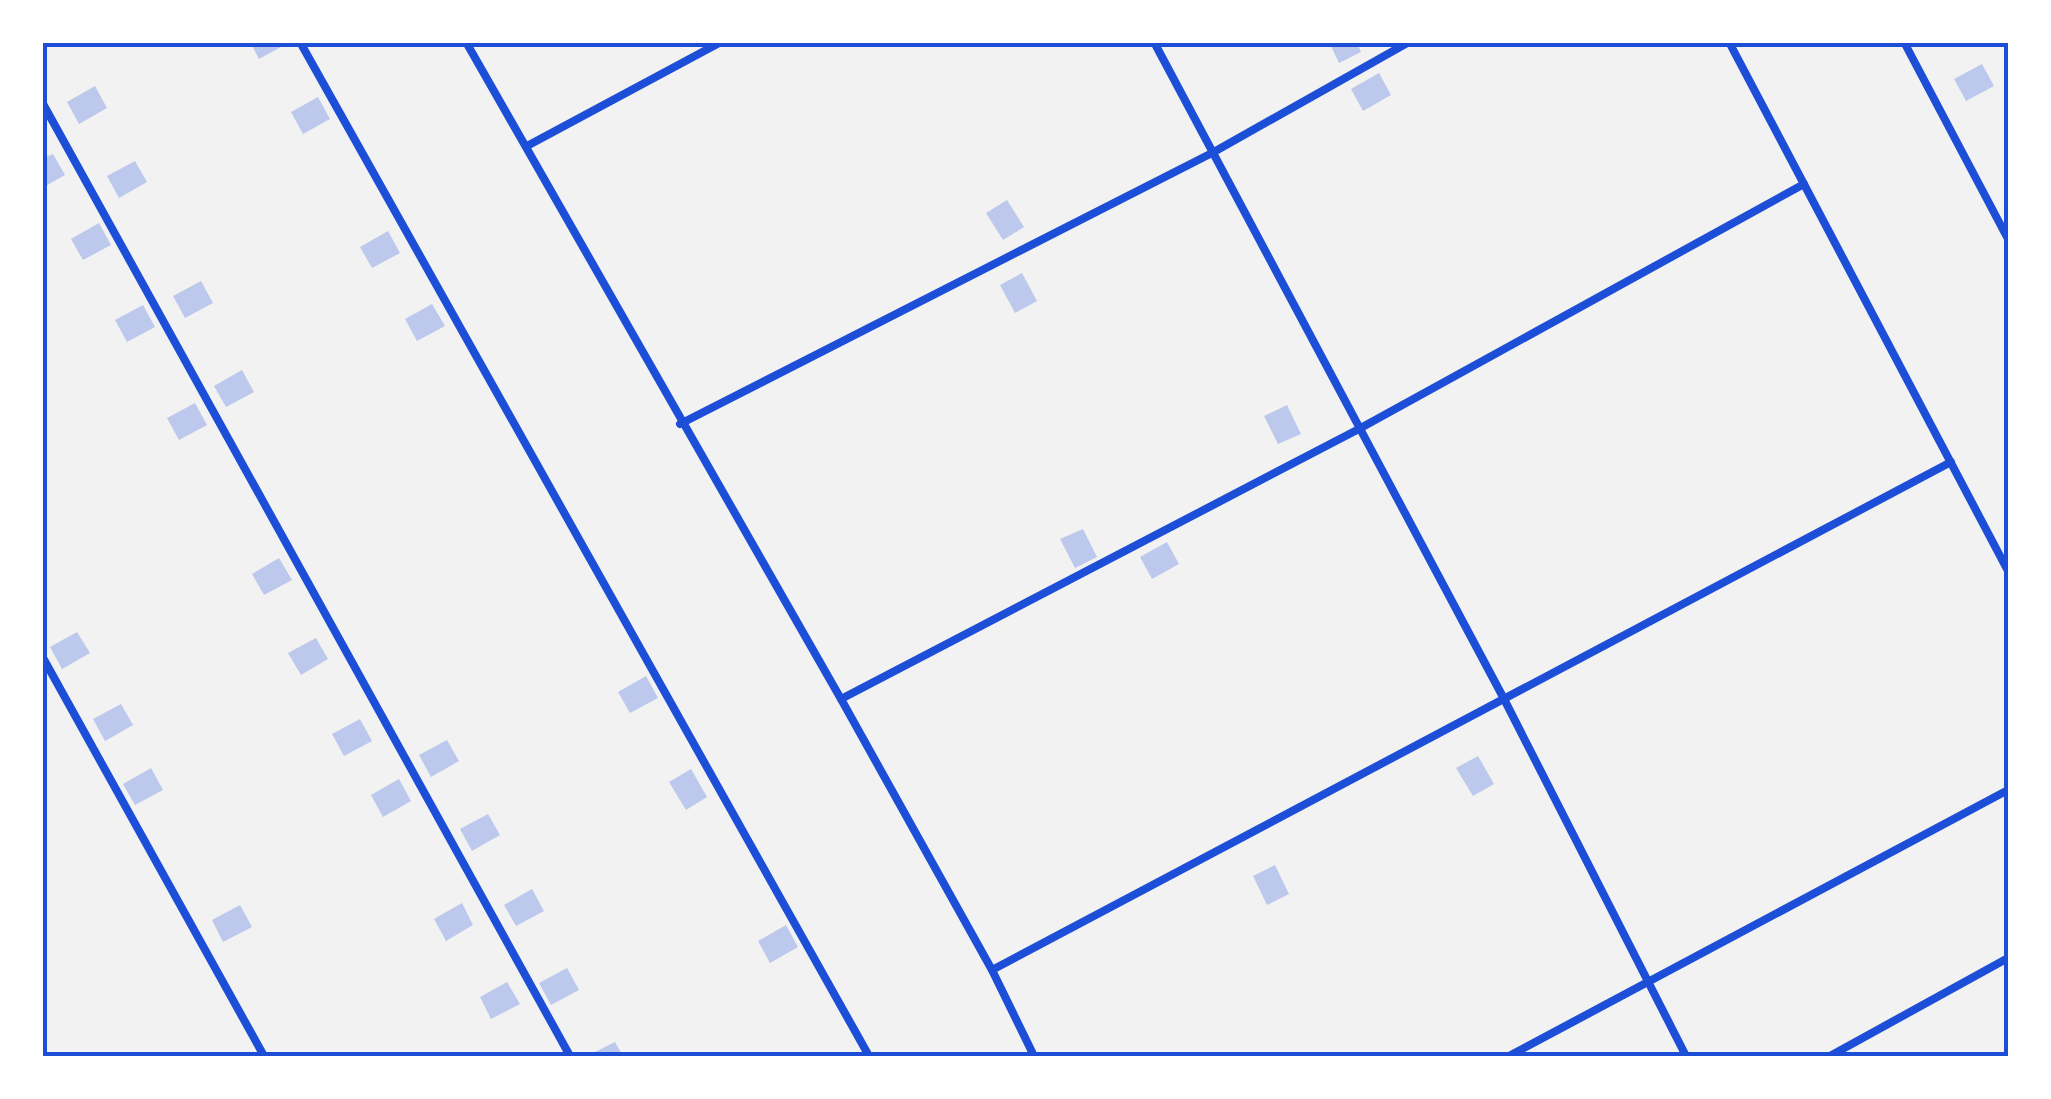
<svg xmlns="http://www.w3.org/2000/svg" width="2051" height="1099" font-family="'PT Sans Narrow',sans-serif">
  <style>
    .building { fill: #bdc9ec }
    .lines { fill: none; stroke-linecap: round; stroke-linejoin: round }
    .service { stroke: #1d4ed8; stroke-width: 8 }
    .neatline { fill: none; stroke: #1d4ed8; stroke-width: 4 }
  </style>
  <rect width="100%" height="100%" fill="#f2f2f2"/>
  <g class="building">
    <path d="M250 42H290L259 59Z"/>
    <path d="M1329 42H1357L1361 52 1339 63Z"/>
    <path d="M1982 64 1994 86 1966 101 1954 79Z"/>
    <path d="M1379 73 1391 95 1363 111 1351 89Z"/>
    <path d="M95 86 107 108 79 124 67 102Z"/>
    <path d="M318 97 330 119 303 134 291 112Z"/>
    <path d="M53 154 65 175 42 188V159Z"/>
    <path d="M135 161 147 182 119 198 107 176Z"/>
    <path d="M1007 200 1024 227 1003 240 986 213Z"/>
    <path d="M99 223 111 245 83 260 71 239Z"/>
    <path d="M388 231 400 253 372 268 360 247Z"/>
    <path d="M1022 273 1037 301 1015 313 1000 285Z"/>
    <path d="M201 281 213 303 185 318 173 296Z"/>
    <path d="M432 304 445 326 417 341 405 319Z"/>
    <path d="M143 305 155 327 127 342 115 320Z"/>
    <path d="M242 370 254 392 226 407 214 386Z"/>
    <path d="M195 403 207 425 179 440 167 418Z"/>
    <path d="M1287 405 1301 434 1278 444 1264 416Z"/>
    <path d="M1083 529 1097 557 1075 568 1060 539Z"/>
    <path d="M1167 542 1179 564 1152 579 1140 557Z"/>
    <path d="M279 558 292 580 264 595 252 574Z"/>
    <path d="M77 632 90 653 62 669 50 647Z"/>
    <path d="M316 638 328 659 301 675 288 653Z"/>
    <path d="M646 676 658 698 630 713 618 692Z"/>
    <path d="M121 704 133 725 105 741 93 719Z"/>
    <path d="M360 719 372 741 344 756 332 734Z"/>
    <path d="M447 740 459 761 431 777 419 755Z"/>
    <path d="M1478 756 1494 784 1473 796 1456 768Z"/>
    <path d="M151 768 163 790 135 805 123 784Z"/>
    <path d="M691 769 707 797 686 810 669 782Z"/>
    <path d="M399 779 411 801 383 817 371 795Z"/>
    <path d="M488 814 500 835 472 851 460 829Z"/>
    <path d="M1275 865 1289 894 1267 905 1253 876Z"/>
    <path d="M532 889 544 911 516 926 504 905Z"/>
    <path d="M462 903 473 925 446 941 434 919Z"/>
    <path d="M240 905 252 927 223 942 212 920Z"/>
    <path d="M786 925 798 947 770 963 758 941Z"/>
    <path d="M567 968 579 990 551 1005 539 983Z"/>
    <path d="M507 982 520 1004 491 1019 480 997Z"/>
    <path d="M615 1042 623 1056H587Z"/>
  </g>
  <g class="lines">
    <g class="service">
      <path d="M300 42 869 1056"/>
      <path d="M466 42 841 699 992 970 1034 1056"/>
      <path d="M1154 42 1503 697 1686 1056"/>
      <path d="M1729 42 2008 571"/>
      <path d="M1904 42 2008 239"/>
      <path d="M42 102 570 1056"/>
      <path d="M527 146 721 42"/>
      <path d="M680 424 1212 153 1409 42"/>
      <path d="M42 656 264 1056"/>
      <path d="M841 699 1357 430 1804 184"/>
      <path d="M992 970 1951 462"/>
      <path d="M1509 1056 2008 790"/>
      <path d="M1830 1056 2008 958"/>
    </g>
  </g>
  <rect width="2051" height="1099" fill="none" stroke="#ffffff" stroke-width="90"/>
  <rect x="45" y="45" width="1961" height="1009" class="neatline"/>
</svg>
